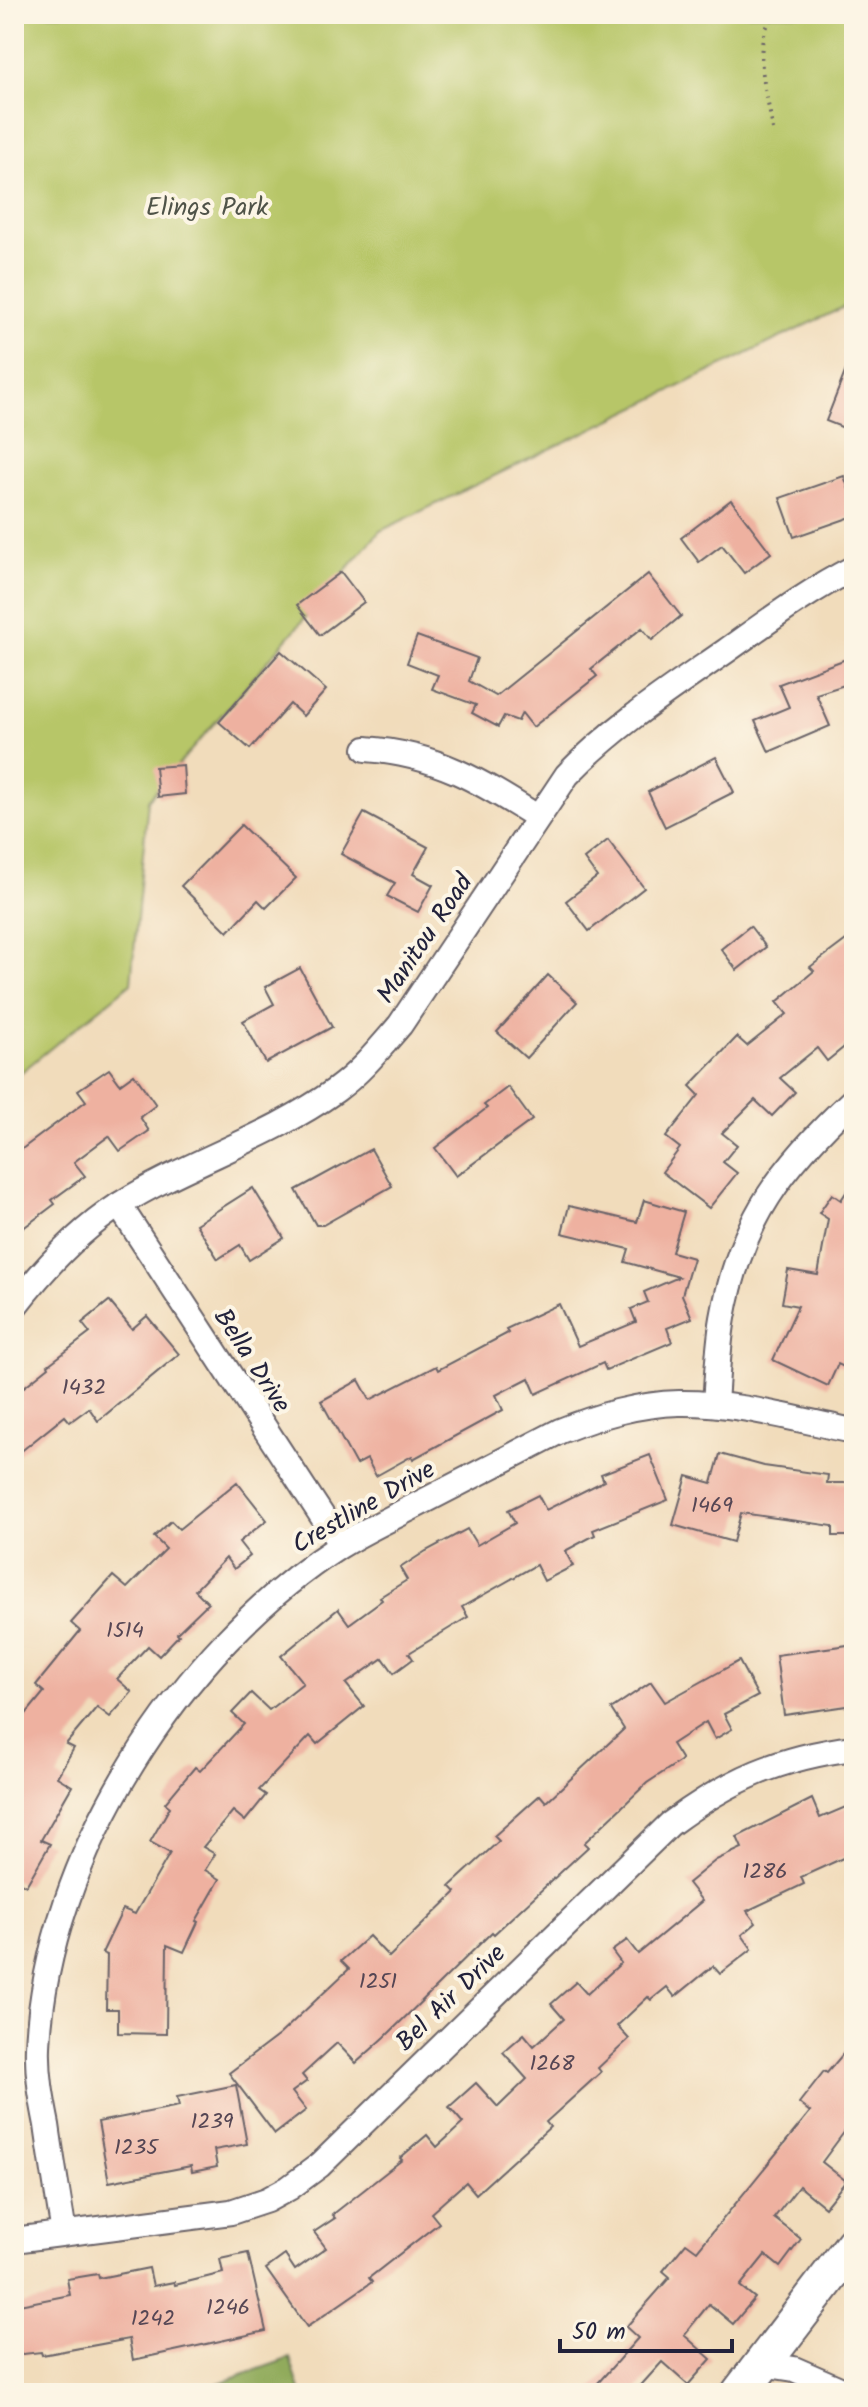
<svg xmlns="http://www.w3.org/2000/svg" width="868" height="2407" font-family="Kalam,sans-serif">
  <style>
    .green { fill: #b7c668; stroke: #6c7452; stroke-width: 2 }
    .forest { fill: #91ab5c; stroke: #5a664c; stroke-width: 2 }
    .building { fill: #eeb1a0 }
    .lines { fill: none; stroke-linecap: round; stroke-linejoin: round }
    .street-casing { stroke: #6a6368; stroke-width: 28 }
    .secondary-casing { stroke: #6a6368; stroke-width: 40 }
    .path { stroke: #6a6368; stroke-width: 4; stroke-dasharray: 2 6; stroke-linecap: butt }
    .street { stroke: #fff; stroke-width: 24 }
    .secondary { stroke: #fff; stroke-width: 36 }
    .labels { text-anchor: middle; stroke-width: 8; stroke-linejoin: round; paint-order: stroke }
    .number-label { font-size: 22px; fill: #554654 }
    .park-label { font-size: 26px; fill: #4f5348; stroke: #fcf5e5 }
    .street-label { font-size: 26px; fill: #22223b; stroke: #fcf5e5 }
  </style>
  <rect width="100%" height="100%" fill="#fcf5e5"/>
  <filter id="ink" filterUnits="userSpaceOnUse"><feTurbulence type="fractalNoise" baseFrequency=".0125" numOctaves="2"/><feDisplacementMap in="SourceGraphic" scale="16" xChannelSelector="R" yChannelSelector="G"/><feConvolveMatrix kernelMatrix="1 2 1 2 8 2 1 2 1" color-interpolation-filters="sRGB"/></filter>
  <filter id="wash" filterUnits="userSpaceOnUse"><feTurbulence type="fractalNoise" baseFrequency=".006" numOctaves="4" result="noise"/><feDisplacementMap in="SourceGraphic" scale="32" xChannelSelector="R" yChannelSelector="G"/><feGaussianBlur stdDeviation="1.8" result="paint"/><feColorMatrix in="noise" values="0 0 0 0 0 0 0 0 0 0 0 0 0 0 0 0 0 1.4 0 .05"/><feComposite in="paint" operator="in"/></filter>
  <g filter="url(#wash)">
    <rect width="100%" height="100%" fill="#f1dcbb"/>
    <path class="green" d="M14 14H854V302L380 531 148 800 131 983 14 1078Z"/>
    <path class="forest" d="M290 2358 301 2393H191Z"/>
    <g id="blocks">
      <g class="building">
        <path d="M853 352 854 353V432L826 421Z"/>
        <path d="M844 476 854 504V516L794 537 780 498Z"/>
        <path d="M731 500 771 553 744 573 722 545 699 562 681 538Z"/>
        <path d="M341 572 364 602 320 635 297 605Z"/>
        <path d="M648 574 681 616 652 640 642 628 591 669 597 676 533 727 522 713 518 721 504 716 498 727 472 713 476 705 432 689 438 675 407 663 417 636 477 658 469 681 496 696Z"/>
        <path d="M281 651 326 690 303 716 290 704 250 749 219 722Z"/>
        <path d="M854 656V682L816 694 830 726 769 752 755 721 789 707 779 684Z"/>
        <path d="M716 757 734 792 665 827 648 792Z"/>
        <path d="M183 765 185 794 158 797 155 767Z"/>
        <path d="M364 813 428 847 413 874 433 885 418 912 387 896 395 883 341 854Z"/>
        <path d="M241 825 296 878 266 908 258 900 228 932 181 886Z"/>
        <path d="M608 840 644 888 589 931 566 901 597 877 584 859Z"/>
        <path d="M750 926 766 947 737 970 721 949Z"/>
        <path d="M854 934V1039L827 1061 817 1048 780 1078 795 1092 772 1116 755 1100 722 1133 737 1145 723 1162 737 1173 709 1208 662 1172 680 1148 666 1137 699 1095 690 1086 737 1037 747 1046 787 1014 777 1002 814 971 810 967Z"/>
        <path d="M300 968 332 1027 266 1063 243 1021 274 1004 265 987Z"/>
        <path d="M548 975 577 1002 526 1058 497 1032Z"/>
        <path d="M109 1069 120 1084 134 1074 156 1105 140 1117 149 1131 120 1151 109 1136 74 1162 85 1176 52 1200 55 1204 14 1235V1155L86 1101 78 1090Z"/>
        <path d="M508 1087 532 1120 456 1176 435 1148 487 1108 484 1105Z"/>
        <path d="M371 1149 392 1186 323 1225H316L296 1190Z"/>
        <path d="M854 1180V1351L846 1368 838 1364 828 1386 773 1360 798 1306 782 1303 788 1270 818 1275 828 1219 819 1213 832 1194 841 1200Z"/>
        <path d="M253 1188 284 1238 249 1260 240 1245 218 1259 196 1224Z"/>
        <path d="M644 1200 684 1212 672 1252 693 1258 682 1295 692 1318 667 1328 672 1342 606 1370 603 1363 536 1394 529 1378 496 1395 503 1410 413 1459 412 1456 376 1476 367 1459 356 1465 321 1401 359 1380 370 1400 436 1366 438 1370 508 1333 506 1329 559 1304 578 1346 636 1322 631 1309 648 1302 644 1292 679 1277 625 1262 629 1249 562 1233 569 1206 637 1222Z"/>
        <path d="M109 1301 132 1329 147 1316 179 1354 98 1421 89 1408 70 1422 65 1416 14 1457V1395L49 1367 48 1365 90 1333 82 1323Z"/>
        <path d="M720 1454 764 1466 828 1475 827 1483H854V1536H833V1526L741 1513 733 1542 673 1525 687 1476 712 1483Z"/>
        <path d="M650 1455 668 1500 593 1530 595 1535 565 1551 573 1566 544 1581 536 1565 462 1607 468 1617 409 1653 413 1659 394 1673 383 1658 346 1684 364 1706 317 1744 310 1736 259 1790 266 1795 245 1821 233 1811 203 1847 215 1854 205 1870 220 1879 196 1921 198 1922 184 1952 167 1945 166 2034 118 2033V2009H106L107 1955 102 1953 123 1909 135 1914 170 1853 150 1842 170 1807 165 1803 195 1767 200 1771 244 1724 232 1713 251 1693 269 1710 303 1683 281 1656 338 1609 349 1624 382 1600 380 1597 407 1580 400 1568 426 1551 467 1529 477 1545 515 1523 508 1510 538 1495 546 1510 604 1481 601 1474Z"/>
        <path d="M237 1482 267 1520 239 1542 250 1556 234 1569 226 1558 195 1590 208 1603 177 1633 179 1635 159 1656 148 1646 117 1679 132 1692 110 1717 97 1707 66 1744 74 1748 57 1777 72 1786 41 1840 50 1844 26 1886 14 1879V1714L22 1719 44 1692 36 1685 80 1631 71 1623 113 1576 127 1588 166 1549 154 1537 171 1521 179 1529Z"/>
        <path d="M848 1645 854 1705 784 1715 776 1655Z"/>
        <path d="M739 1661 758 1696 724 1714 732 1729 715 1739 706 1722 672 1744 682 1760 647 1783 584 1843 588 1847 494 1934 492 1932 385 2037 356 2063 337 2043 302 2075 307 2081 292 2092 306 2110 275 2134 229 2073 279 2035 349 1969 341 1961 369 1936 389 1957 456 1892 450 1886 499 1841 494 1836 540 1795 546 1802 624 1729 611 1709 651 1682 665 1702Z"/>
        <path d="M812 1799 820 1818 848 1806 854 1820V1853L801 1877 804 1884 747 1911 756 1923 742 1935 752 1949 720 1974 713 1966 675 1997 667 1987 651 2000 648 1997 617 2026 629 2039 598 2068 601 2072 546 2122 550 2127 476 2194 466 2182 431 2213 439 2223 369 2278 372 2282 307 2327 266 2269 285 2255 295 2270 326 2248 314 2232 335 2218 332 2215 402 2160 400 2158 427 2135 437 2147 463 2123 449 2107 476 2083 498 2107 527 2079 503 2052 524 2034 534 2046 564 2019 551 2004 576 1982 587 1994 621 1963 612 1951 627 1940 638 1954 702 1901 688 1883 716 1860 742 1848 737 1837Z"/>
        <path d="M854 2041V2137L845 2131 822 2162 846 2181 825 2207 799 2186 774 2218 801 2239 780 2267 765 2255 740 2286 755 2298 733 2324 709 2304 684 2335 711 2359 688 2385 662 2362 634 2393H589L638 2338 626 2327 670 2277 663 2271 686 2243 697 2251 810 2112 799 2103 824 2071 827 2073Z"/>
        <path d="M236 2085 247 2144 214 2150 217 2167 192 2172 191 2166 109 2182 98 2122 179 2106 177 2097Z"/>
        <path d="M248 2253 266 2331 133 2360 129 2339 42 2355 41 2352 14 2355V2306L70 2295 67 2279 98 2274 99 2278 149 2268 153 2286 174 2282 175 2285 223 2273 220 2259Z"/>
      </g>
    </g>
  </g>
  <g filter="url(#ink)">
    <use href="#blocks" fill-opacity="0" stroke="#6a6368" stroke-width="2"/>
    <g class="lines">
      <defs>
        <g id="street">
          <path d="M366 749C436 754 480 781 537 817"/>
          <path d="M119 1205 341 1545"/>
          <path d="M14 1307C44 1268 77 1232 119 1205 188 1162 269 1138 336 1090 361 1072 380 1048 400 1025L567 775C614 726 670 690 726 651 767 622 808 591 854 568"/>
          <path d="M715 1404C717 1376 718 1346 723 1318 740 1220 783 1165 854 1099"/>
          <path d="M64 2233C58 2197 52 2161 47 2125 42 2100 37 2074 38 2047 46 1857 181 1648 340 1546 362 1532 386 1521 409 1509 459 1483 509 1457 560 1431 598 1416 637 1404 679 1403 737 1402 797 1420 854 1431"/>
          <path d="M14 2240 231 2212 267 2200 289 2188 320 2165 670 1824C729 1780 780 1757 854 1748"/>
          <path d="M762 2364 794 2369 849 2393"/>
        </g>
        <path id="secondary" d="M740 2393 854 2244"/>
      </defs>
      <use href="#street" class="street-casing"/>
      <use href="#secondary" class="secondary-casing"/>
      <path class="path" d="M773 130C768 95 748 41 776 14"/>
      <use href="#street" class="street"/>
      <use href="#secondary" class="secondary"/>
    </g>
  </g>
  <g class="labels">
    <g class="number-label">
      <text x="84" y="1394">1432</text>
      <text x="712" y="1512">1469</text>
      <text x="125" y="1637">1514</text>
      <text x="765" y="1878">1286</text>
      <text x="378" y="1988">1251</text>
      <text x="552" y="2070">1268</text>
      <text x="212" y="2128">1239</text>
      <text x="136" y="2154">1235</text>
      <text x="228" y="2314">1246</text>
      <text x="153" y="2325">1242</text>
    </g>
    <g class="park-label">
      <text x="207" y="215">Elings Park</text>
    </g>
    <g class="street-label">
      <text transform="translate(424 938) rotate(-56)" y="9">Manitou Road</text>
      <text transform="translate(253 1360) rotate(57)" y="9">Bella Drive</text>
      <text transform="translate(363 1506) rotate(-30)" y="9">Crestline Drive</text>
      <text transform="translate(450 1997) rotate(-44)" y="9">Bel Air Drive</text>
    </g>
  </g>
  <rect width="868" height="2407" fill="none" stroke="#fcf5e5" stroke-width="48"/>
  <path d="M560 2339v12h172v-12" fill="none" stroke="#22223b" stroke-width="4"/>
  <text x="572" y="2339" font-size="24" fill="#22223b" stroke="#fcf5e5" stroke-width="6" paint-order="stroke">50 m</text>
</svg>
